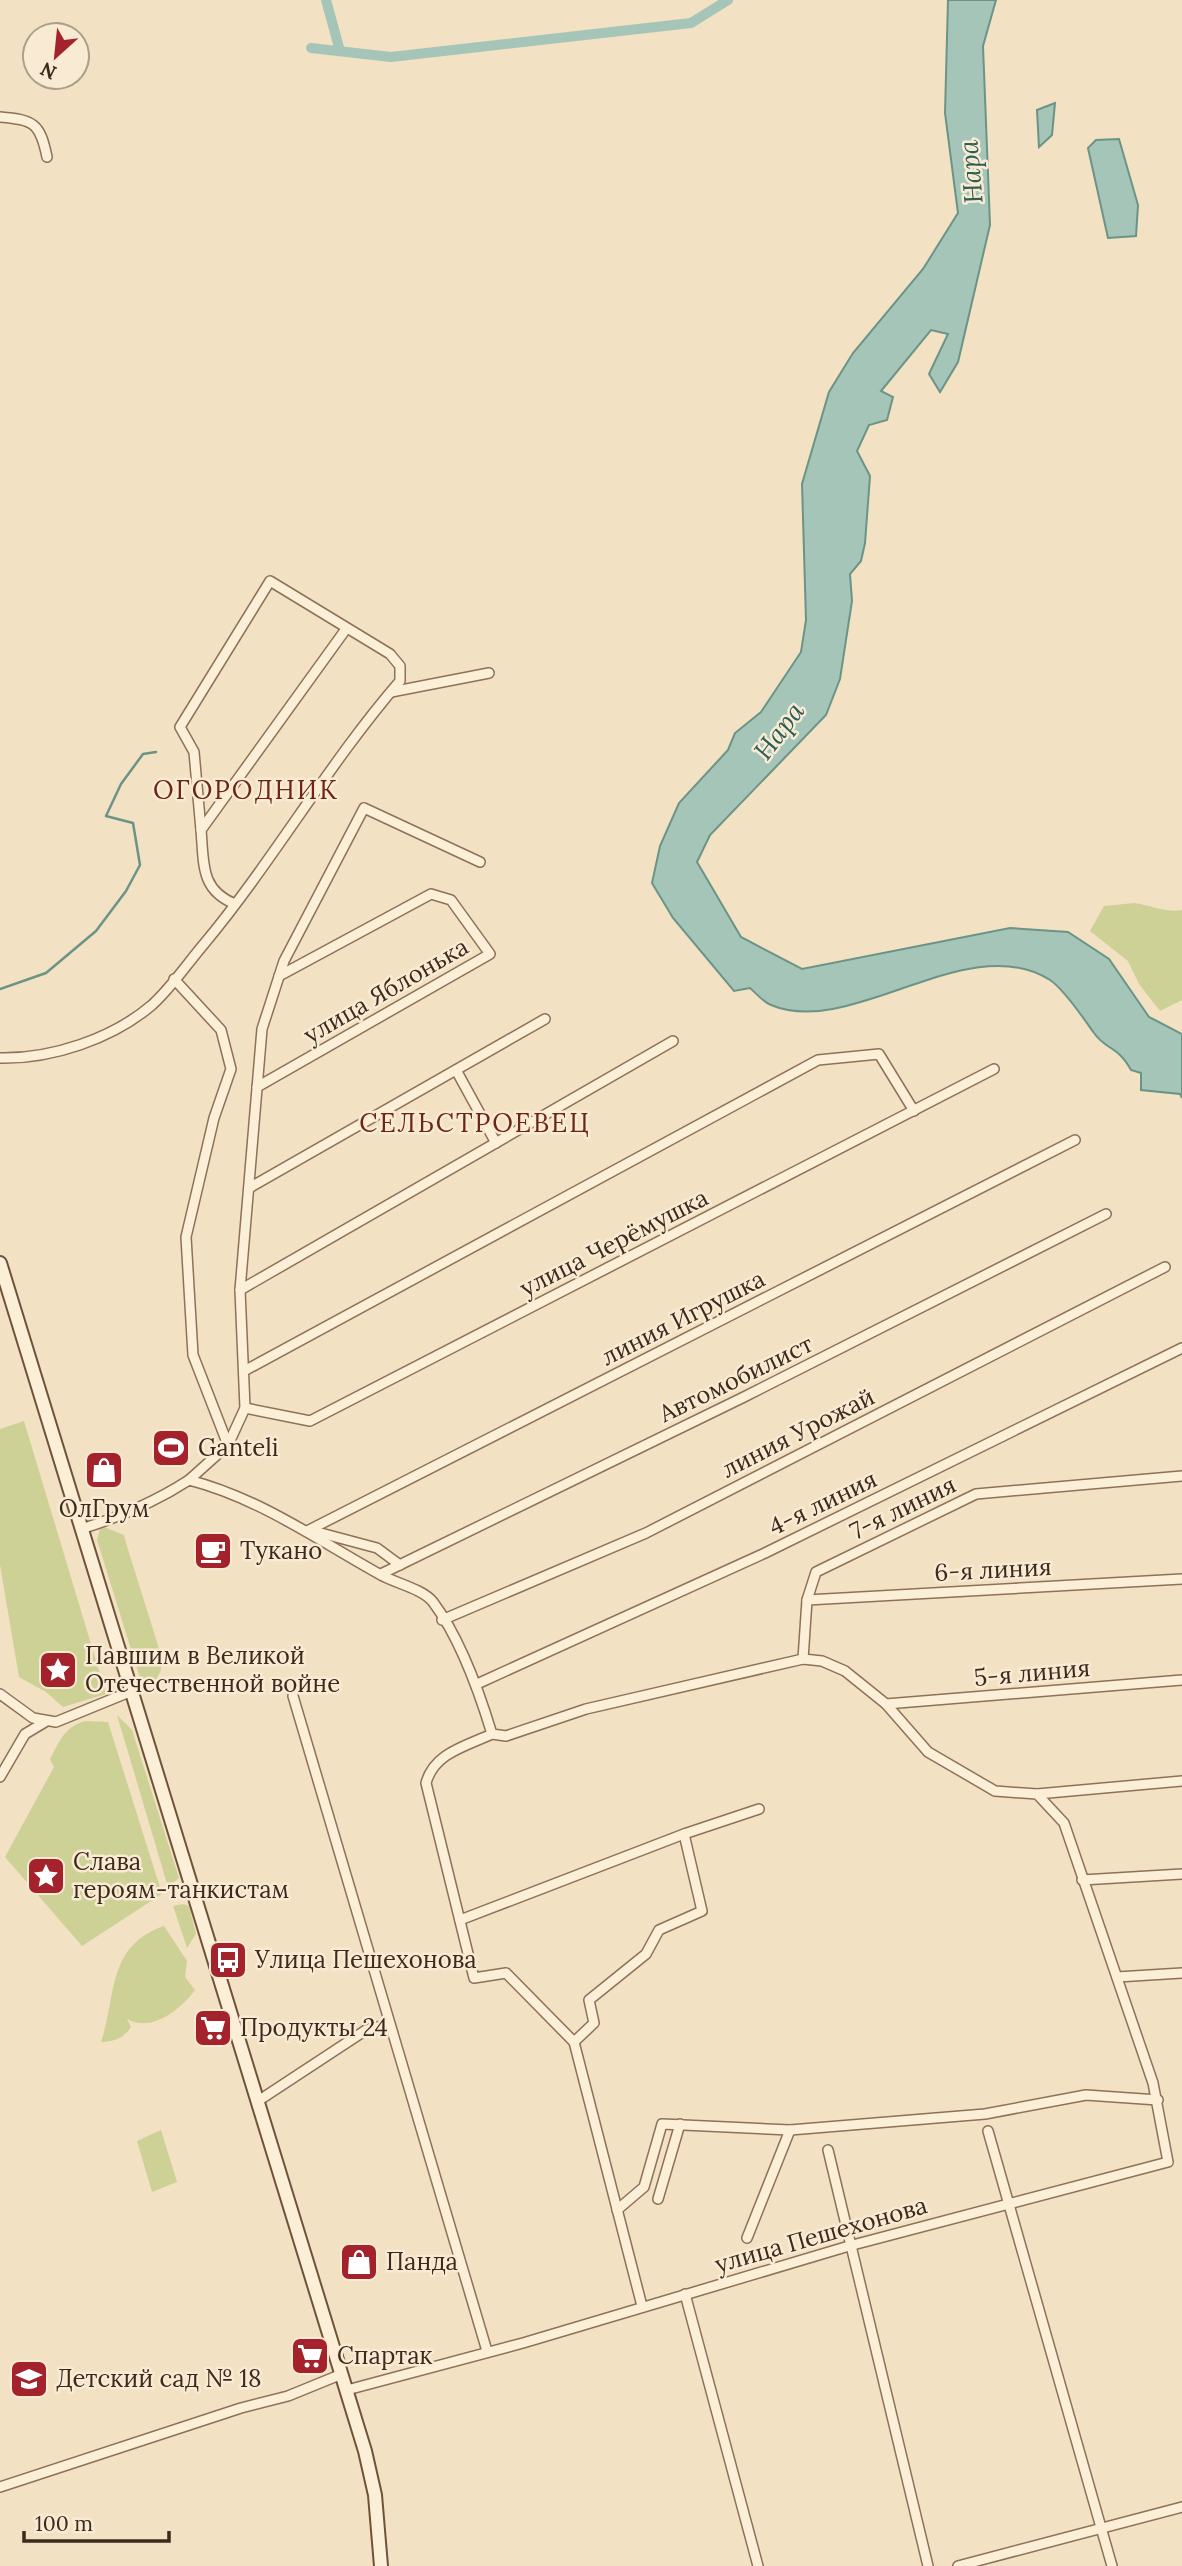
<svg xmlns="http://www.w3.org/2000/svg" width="1182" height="2566" font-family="Lora,serif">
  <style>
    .green { fill: #ced195 }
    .water { fill: #a5c5b9; stroke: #6b9487; stroke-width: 2 }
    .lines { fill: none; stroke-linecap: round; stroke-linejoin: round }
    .stream { stroke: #6b9487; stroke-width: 2.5 }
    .canal { stroke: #a5c5b9; stroke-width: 10 }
    .minor-casing { stroke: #8e7158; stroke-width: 12 }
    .secondary-casing { stroke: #70523b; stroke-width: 16 }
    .minor { stroke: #fcefd7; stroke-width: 9 }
    .secondary { stroke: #fcefd7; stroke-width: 12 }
    .labels { text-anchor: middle; stroke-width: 5; stroke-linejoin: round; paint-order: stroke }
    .street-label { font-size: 24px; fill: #3d2a1d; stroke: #f9ebd3 }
    .poi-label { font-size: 24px; fill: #3d2a1d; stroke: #f9ebd3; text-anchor: start }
    .water-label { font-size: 26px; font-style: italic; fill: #2b5e57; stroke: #f9ebd3 }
    .neighbourhood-label { font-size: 26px; letter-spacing: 2px; fill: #6d2518; stroke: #f9ebd3 }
  </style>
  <rect width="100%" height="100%" fill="#f2e1c3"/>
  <g class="green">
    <path d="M1134 903C1150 905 1166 913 1182 910V1000L1160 1011 1139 984 1128 961 1090 931 1104 906Z"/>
    <path d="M24 1421 106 1694 63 1707 46 1692 19 1677 0 1565V1429Z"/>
    <path d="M104 1527 124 1535 126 1543 161 1655V1670L156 1680H144L139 1675 97 1540 100 1529Z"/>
    <path d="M117 1715 132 1730 179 1878 168 1887Z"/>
    <path d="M85 1721 108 1722 162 1894 82 1946 5 1857 54 1767 50 1759C60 1741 64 1727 85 1721Z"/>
    <path d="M183 1904 189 1906 196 1934 187 1948 173 1906Z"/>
    <path d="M164 1926 187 1961 185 1977 195 1990C181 2009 152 2033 127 2019L131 2027C123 2039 115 2041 101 2042 117 1996 106 1946 164 1926Z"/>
    <path d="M161 2130 177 2182 152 2192 137 2141Z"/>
  </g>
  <g class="water">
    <path d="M948 0H996L983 46 990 225 958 362 940 392 929 374 948 334 931 330 881 391 893 397 887 420 869 425 857 451 870 476 865 543 861 561 850 574 852 601 840 679 826 715 710 835 697 862 741 937 802 969 1010 928 1068 932 1109 959 1149 1017 1182 1034V1098L1180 1094 1141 1090V1073L1131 1070C1118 1046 1106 1050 1094 1033 1084 1019 1064 989 1050 980 968 928 852 1039 771 1005 763 1002 756 993 750 988L734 991 673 918 652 883 660 846 679 803 728 750 735 733 761 712 801 652 806 620 802 484 829 392 853 353 923 269 958 213 945 113Z"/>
    <path d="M1055 103 1052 135 1039 147 1037 110Z"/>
    <path d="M1119 139 1138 205 1136 236 1108 238 1088 148 1096 140Z"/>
  </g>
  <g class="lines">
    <path class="stream" d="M0 989 46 973 96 931 126 891 140 865 133 823 106 816 121 784 143 754 156 752"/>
    <g class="canal">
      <path d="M326 0 340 51"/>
      <path d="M311 48 391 57 691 23 728 0"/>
    </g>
    <defs>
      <g id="minor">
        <path d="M0 117C34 120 40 123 47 157"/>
        <path d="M391 692 489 673"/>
        <path d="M235 904C200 890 204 863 201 830L346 629"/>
        <path d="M174 979 221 1030 231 1069 214 1118 186 1237 193 1355 228 1445"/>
        <path d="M0 1058C52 1059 112 1039 152 1005 171 988 187 964 204 944 274 860 328 764 400 681V666L390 654 270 581 180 727 194 752 201 830"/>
        <path d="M456 1070 496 1143"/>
        <path d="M257 1087 490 954 451 900 431 894 279 976"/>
        <path d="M249 1188 545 1019"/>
        <path d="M240 1290 673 1041"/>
        <path d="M244 1371 818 1060 879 1054 914 1111"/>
        <path d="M245 1408 310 1421 994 1069"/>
        <path d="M189 1480 228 1445 245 1408 240 1290 262 1029 284 961 364 808 480 862"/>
        <path d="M81 1529C120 1517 155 1502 189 1480 259 1498 318 1540 381 1575 395 1583 423 1589 433 1602 460 1638 479 1691 492 1734L506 1736 586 1709 803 1659 822 1661 845 1671 886 1704 928 1752 995 1791 1037 1794 1064 1823 1153 2083 1168 2162 849 2246 523 2343 347 2390"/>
        <path d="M309 1530 1075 1140"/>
        <path d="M317 1532 377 1548 400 1565"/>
        <path d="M381 1574 744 1397 1106 1214"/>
        <path d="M807 1600 1182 1579"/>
        <path d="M442 1620 646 1533 1165 1267"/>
        <path d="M803 1659 807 1600 816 1572 976 1494 1182 1476"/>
        <path d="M477 1684 765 1553 1182 1348"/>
        <path d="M0 1694 33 1718 56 1722 132 1691"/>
        <path d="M293 1696 487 2351"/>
        <path d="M886 1704 1182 1680"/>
        <path d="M492 1734C466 1746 434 1753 426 1783L474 1978 506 1973 574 2042 642 2306"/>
        <path d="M0 1777 25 1734 45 1722"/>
        <path d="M1037 1794 1182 1781"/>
        <path d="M1082 1880 1182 1874"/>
        <path d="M460 1920 684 1834 759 1809"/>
        <path d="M1117 1977 1182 1973"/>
        <path d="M574 2042 594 2023 589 2000 646 1954 659 1930 702 1911 684 1834"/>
        <path d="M258 2101 366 2030 389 2024"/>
        <path d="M988 2131 1112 2566"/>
        <path d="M828 2150 928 2566"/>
        <path d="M658 2199 680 2124"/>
        <path d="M617 2210 644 2187 662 2124 790 2130 985 2114 1086 2095 1158 2100"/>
        <path d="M747 2238 790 2130"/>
        <path d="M685 2294 758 2566"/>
        <path d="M0 2487 241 2408 288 2396 342 2374"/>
        <path d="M958 2566 1182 2507"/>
      </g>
      <path id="secondary" d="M0 1263 365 2451 375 2495 381 2566"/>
    </defs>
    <use href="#minor" class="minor-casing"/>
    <use href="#secondary" class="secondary-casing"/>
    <use href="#minor" class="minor"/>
    <use href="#secondary" class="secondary"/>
  </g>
  <defs>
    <symbol id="stadium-square" viewBox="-11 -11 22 22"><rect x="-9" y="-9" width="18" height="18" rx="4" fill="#a3222b" stroke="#f9ebd3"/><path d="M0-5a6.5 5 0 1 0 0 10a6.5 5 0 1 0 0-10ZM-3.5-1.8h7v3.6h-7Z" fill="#fff"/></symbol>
    <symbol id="shop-square" viewBox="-11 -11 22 22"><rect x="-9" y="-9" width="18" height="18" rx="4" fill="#a3222b" stroke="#f9ebd3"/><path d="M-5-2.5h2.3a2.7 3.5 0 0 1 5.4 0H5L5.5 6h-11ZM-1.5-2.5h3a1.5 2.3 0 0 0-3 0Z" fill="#fff"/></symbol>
    <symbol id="cafe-square" viewBox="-11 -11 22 22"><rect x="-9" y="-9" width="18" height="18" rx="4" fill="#a3222b" stroke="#f9ebd3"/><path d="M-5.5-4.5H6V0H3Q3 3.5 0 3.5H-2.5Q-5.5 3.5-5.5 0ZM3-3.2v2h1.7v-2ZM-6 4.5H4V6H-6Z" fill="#fff"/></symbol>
    <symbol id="sight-square" viewBox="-11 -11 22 22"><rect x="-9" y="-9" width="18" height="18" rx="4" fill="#a3222b" stroke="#f9ebd3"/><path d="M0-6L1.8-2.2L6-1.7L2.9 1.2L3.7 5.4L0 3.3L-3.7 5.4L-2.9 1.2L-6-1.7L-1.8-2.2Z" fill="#fff"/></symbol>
    <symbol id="bus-square" viewBox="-11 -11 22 22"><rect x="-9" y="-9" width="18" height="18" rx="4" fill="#a3222b" stroke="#f9ebd3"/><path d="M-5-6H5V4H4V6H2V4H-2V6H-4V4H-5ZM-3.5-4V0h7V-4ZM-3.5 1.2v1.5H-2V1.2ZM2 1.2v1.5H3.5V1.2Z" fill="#fff"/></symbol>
    <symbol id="supermarket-square" viewBox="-11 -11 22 22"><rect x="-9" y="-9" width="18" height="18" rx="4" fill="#a3222b" stroke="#f9ebd3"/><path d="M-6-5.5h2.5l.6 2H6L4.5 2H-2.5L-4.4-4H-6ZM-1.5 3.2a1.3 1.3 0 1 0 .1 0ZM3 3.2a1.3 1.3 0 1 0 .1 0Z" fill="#fff"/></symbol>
    <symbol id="school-square" viewBox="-11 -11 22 22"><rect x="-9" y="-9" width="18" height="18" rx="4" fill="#a3222b" stroke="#f9ebd3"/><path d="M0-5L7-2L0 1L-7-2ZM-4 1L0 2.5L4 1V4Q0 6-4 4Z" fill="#fff"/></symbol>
  </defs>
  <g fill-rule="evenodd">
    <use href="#stadium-square" x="149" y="1426" width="44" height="44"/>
    <use href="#shop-square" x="82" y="1448" width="44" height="44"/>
    <use href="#cafe-square" x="191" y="1529" width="44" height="44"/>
    <use href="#sight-square" x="36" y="1648" width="44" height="44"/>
    <use href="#sight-square" x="24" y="1854" width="44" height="44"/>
    <use href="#bus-square" x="206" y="1938" width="44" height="44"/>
    <use href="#supermarket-square" x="191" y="2006" width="44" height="44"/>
    <use href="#shop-square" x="337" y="2240" width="44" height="44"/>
    <use href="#supermarket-square" x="288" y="2334" width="44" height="44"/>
    <use href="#school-square" x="7" y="2357" width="44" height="44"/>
  </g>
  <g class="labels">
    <g class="street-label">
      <text transform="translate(386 991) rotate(-30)" y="8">улица Яблонька</text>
      <text transform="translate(614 1243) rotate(-27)" y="8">улица Черёмушка</text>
      <text transform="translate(683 1318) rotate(-27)" y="8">линия Игрушка</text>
      <text transform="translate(736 1379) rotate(-26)" y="8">Автомобилист</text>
      <text transform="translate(798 1433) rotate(-27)" y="8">линия Урожай</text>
      <text transform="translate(823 1503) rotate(-26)" y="8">4-я линия</text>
      <text transform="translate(903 1508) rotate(-26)" y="8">7-я линия</text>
      <text transform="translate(993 1570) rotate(-3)" y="8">6-я линия</text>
      <text transform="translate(1032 1673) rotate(-5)" y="8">5-я линия</text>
      <text transform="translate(821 2235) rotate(-16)" y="8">улица Пешехонова</text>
    </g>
    <g class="poi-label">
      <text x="198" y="1456">Ganteli</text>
      <text x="104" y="1517" text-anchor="middle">ОлГрум</text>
      <text x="240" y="1559">Тукано</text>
      <text x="85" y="1664">Павшим в Великой<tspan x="85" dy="28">Отечественной войне</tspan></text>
      <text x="73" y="1870">Слава<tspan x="73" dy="28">героям-танкистам</tspan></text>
      <text x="255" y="1968">Улица Пешехонова</text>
      <text x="240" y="2036">Продукты 24</text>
      <text x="386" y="2270">Панда</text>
      <text x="337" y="2364">Спартак</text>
      <text x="56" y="2387">Детский сад № 18</text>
    </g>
    <g class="water-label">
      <text transform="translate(971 172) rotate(-95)" y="9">Нара</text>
      <text transform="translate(779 731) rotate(-53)" y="9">Нара</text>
    </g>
    <g class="neighbourhood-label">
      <text x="246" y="799">ОГОРОДНИК</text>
      <text x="475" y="1132">СЕЛЬСТРОЕВЕЦ</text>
    </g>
  </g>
  <g transform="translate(56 56) rotate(207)"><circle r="33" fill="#f9ebd3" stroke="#ae9e8a" stroke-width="2"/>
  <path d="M0-5L12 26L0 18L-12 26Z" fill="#a3222b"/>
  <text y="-10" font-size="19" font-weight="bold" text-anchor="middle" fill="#3d2a1d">N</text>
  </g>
  <path d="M24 2531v10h145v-10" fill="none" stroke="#3d2a1d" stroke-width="3.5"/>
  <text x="35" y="2531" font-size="21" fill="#3d2a1d" stroke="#f9ebd3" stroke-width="5" paint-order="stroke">100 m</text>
</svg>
